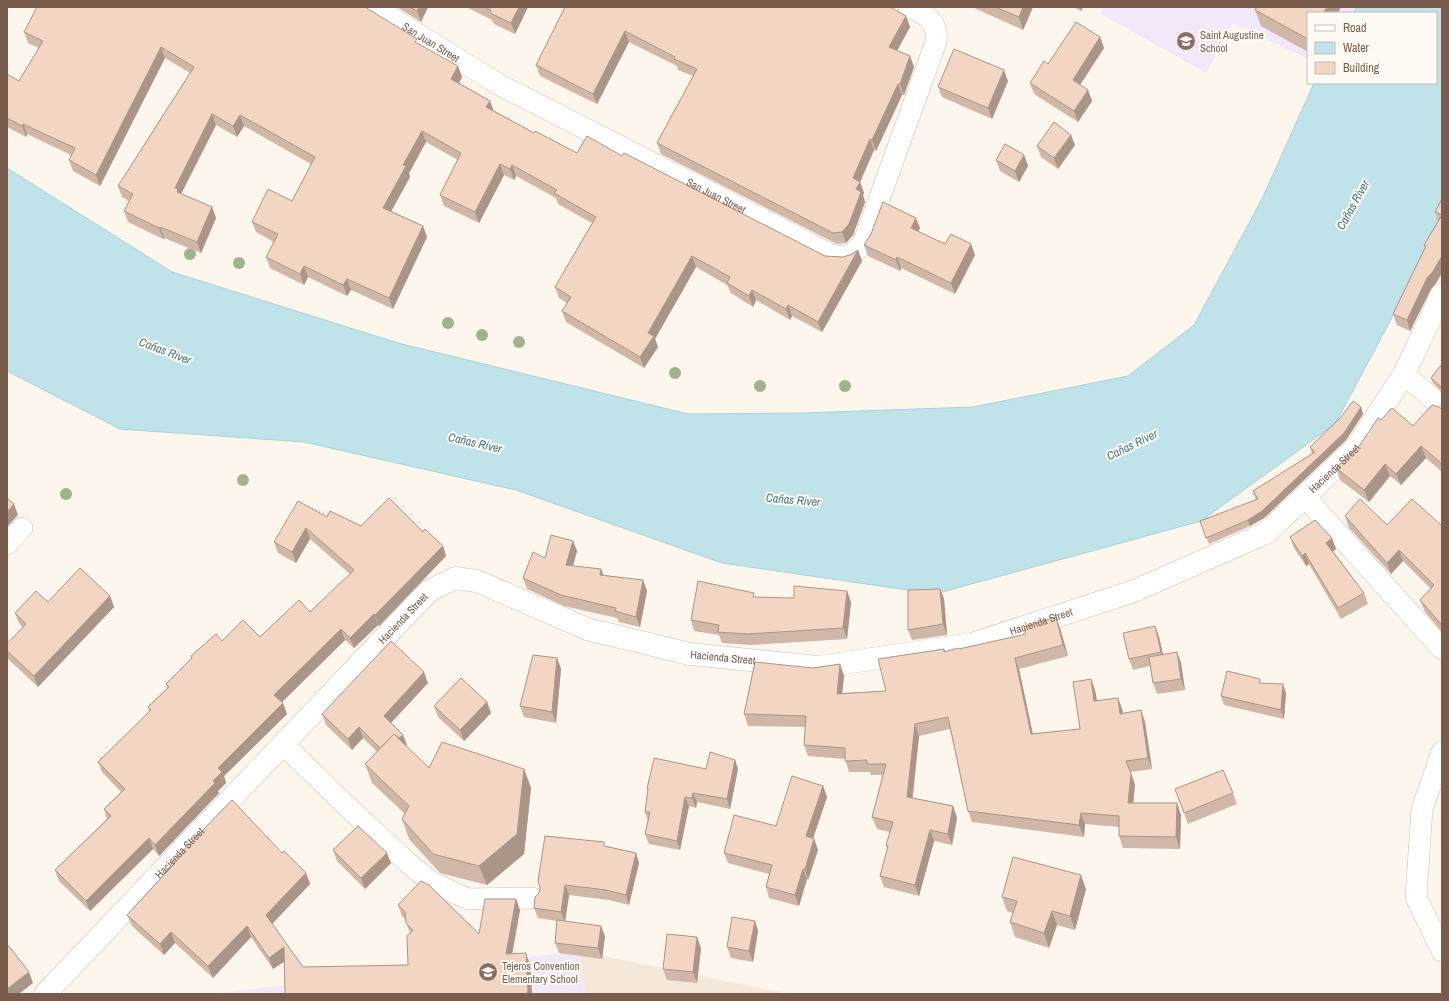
<svg xmlns="http://www.w3.org/2000/svg" width="1449" height="1001" font-family="'Archivo Narrow',sans-serif">
  <style>
    .residential { fill: #f5e8da }
    .education { fill: #f3e8fa }
    .water { fill: #bfe3e8; stroke: #a5d3da }
    .lines { fill: none; stroke-linecap: round; stroke-linejoin: round }
    .minor-casing { stroke: #d1beb0; stroke-width: 22 }
    .tertiary-casing { stroke: #d1beb0; stroke-width: 23 }
    .path { stroke: #d9b8a5; stroke-width: 2.5; stroke-dasharray: 1 3; stroke-linecap: butt }
    .minor { stroke: #fff; stroke-width: 21 }
    .tertiary { stroke: #fff; stroke-width: 22 }
    .tree { fill: #a0b28e }
    .wall { fill: #d1b7a8 }
    .shaded-wall { fill: #aa9588 }
    .building { fill: #f3d5c3; stroke: #aa9588 }
    .labels { text-anchor: middle; stroke-width: 4; stroke-linejoin: round; paint-order: stroke }
    .education-label { font-size: 11px; fill: #785e54; stroke: #fffaf3; text-anchor: start }
    .street-label { font-size: 11px; fill: #7a5c4d; stroke: #fffaf3 }
    .water-label { font-size: 12px; font-style: italic; fill: #437c86; stroke: #fffaf3 }
  </style>
  <rect width="100%" height="100%" fill="#fdf6ec"/>
  <path class="residential" d="M579 951 790 994H585Z"/>
  <g class="education">
    <path d="M1104 7H1357L1353 13H1308V59L1233 23 1206 73 1101 14Z"/>
    <path d="M579 951 585 994H210Z"/>
  </g>
  <path class="water" d="M1357 7H1442V210L1434 239 1335 424 1201 521 935 594 722 563 516 490 304 442 120 429 7 371V168L172 272 398 343 688 414 804 413 973 407 1128 376 1194 325 1262 199 1314 83H1436V13H1353Z"/>
  <g class="lines">
    <defs>
      <g id="minor">
        <path id="s1" d="M374 7 500 85 834 256C851 257 855 254 864 241L936 42C939 22 926 14 909 7"/>
        <path d="M1404 374 1442 407"/>
        <path d="M1305 497 1442 649"/>
        <path d="M7 544 22 528"/>
        <path d="M283 744 351 810 407 862 431 882 468 899 532 898"/>
        <path d="M1442 752 1422 809 1416 897 1442 951"/>
      </g>
      <g id="tertiary">
        <path id="s2" d="M45 994 429 591 455 578 477 581 587 629 690 654 818 667 972 644 1134 591 1266 533 1356 448 1404 374 1442 294"/>
      </g>
    </defs>
    <use href="#minor" class="minor-casing"/>
    <use href="#tertiary" class="tertiary-casing"/>
    <path class="path" d="M308 507 330 515"/>
    <use href="#minor" class="minor"/>
    <use href="#tertiary" class="tertiary"/>
  </g>
  <g class="tree">
    <circle cx="190" cy="254" r="6"/>
    <circle cx="239" cy="263" r="6"/>
    <circle cx="448" cy="323" r="6"/>
    <circle cx="482" cy="335" r="6"/>
    <circle cx="519" cy="342" r="6"/>
    <circle cx="675" cy="373" r="6"/>
    <circle cx="760" cy="386" r="6"/>
    <circle cx="845" cy="386" r="6"/>
    <circle cx="243" cy="480" r="6"/>
    <circle cx="66" cy="494" r="6"/>
  </g>
  <g class="wall">
    <path d="M397 7H428L421 22Z"/>
    <path d="M466 7H528L515 34 494 24 492 20Z"/>
    <path d="M565 7 906 16 910 27 897 51 910 56 914 67 904 95H902L876 151 874 150 860 182 864 193 863 195 865 202 853 235 846 243 837 244 661 154 657 143 693 76 678 70 677 66 629 42 597 104 540 76 536 65Z"/>
    <path d="M972 7H1033L1023 30Z"/>
    <path d="M1073 7H1083L1081 11Z"/>
    <path d="M1255 10 1308 13V52L1261 26Z"/>
    <path d="M24 32 418 43 462 77 459 83 490 101 493 110 534 133 577 153 622 156 825 256 843 257 852 254 858 250 862 261 822 332 792 316 790 320 756 300 753 307 731 293 727 285 696 267 655 339 658 347 644 368 566 322 562 311 567 303 559 298 555 287 592 223 558 204 556 198 516 176 514 180 504 175 479 223 444 206 440 195 458 160 426 142 409 173 410 177 391 211 423 226 427 237 393 309 351 290 347 296 308 277 304 285 270 268 266 257 274 242 256 232 252 222 292 201 311 164 244 126 237 137 216 125 181 194 212 207 216 218 201 253 164 238 163 239 128 222 124 211 129 201 122 197 118 186 190 73 165 58 100 186 73 171 69 160 71 155 27 134 26 137 7 127V74L19 81 39 48 28 43Z"/>
    <path d="M1100 37 1104 48 1080 85 1088 90 1092 101 1078 122 1034 94 1030 83 1048 64Z"/>
    <path d="M1008 81 992 119 942 97 938 87Z"/>
    <path d="M1075 145 1058 169 1041 157 1037 146Z"/>
    <path d="M1024 155 1028 166 1019 182 1000 171 996 160Z"/>
    <path d="M1442 199V273L1436 283 1431 289 1410 331 1397 325 1393 314 1425 248 1424 245 1438 221 1435 212Z"/>
    <path d="M920 228 918 232 945 244 975 255 955 294 901 268 900 271 868 256 864 245Z"/>
    <path d="M1442 364V392L1433 383 1431 378Z"/>
    <path d="M1361 407 1363 414 1346 440 1264 518 1250 526 1209 544 1200 521 1256 500 1253 491 1312 454 1310 447Z"/>
    <path d="M1442 409V472L1426 458 1401 485 1390 476 1369 502 1340 480 1336 468 1360 445 1381 420 1413 426Z"/>
    <path d="M1345 516 1387 525 1442 526V632L1425 612 1420 600 1431 589 1403 561 1391 574 1349 528Z"/>
    <path d="M327 517 361 526 423 532 443 546 446 556 379 626 378 625 354 648 345 640 282 702 287 714 224 776 226 783 218 791 219 793 159 856 153 849 90 911 59 881 55 870 107 819 104 809 121 792 102 772 98 762 149 712 148 707 167 688 166 684 192 659 191 656 222 641 260 637 310 612 350 574 310 539 296 563 278 553 274 542Z"/>
    <path d="M1290 537 1336 549 1333 551 1364 593 1368 604 1341 619 1309 564 1306 566 1294 548Z"/>
    <path d="M573 541 577 551 573 566 603 575 643 580 647 591 640 627 619 622 617 618 564 606 527 589 523 578 545 558Z"/>
    <path d="M940 589 944 599 947 635 912 640 908 630Z"/>
    <path d="M110 596 114 607 38 687 8 659 7 657V644L23 628 19 623 15 613Z"/>
    <path d="M756 597 851 602 847 639 751 645 722 643 719 635 694 631 691 620Z"/>
    <path d="M1155 626 1159 637 1163 655 1177 652 1181 663 1185 690 1157 694 1153 683 1150 666 1133 670 1129 659Z"/>
    <path d="M1060 628 1068 656 1019 669 1033 734 1080 729 1091 679 1095 690 1097 701 1118 698 1122 709 1123 713 1141 710 1145 722 1152 769 1131 772 1135 785 1133 803H1177L1181 815 1180 849 1123 848 1119 836V827L1085 824 1084 837 972 822 968 811 950 729 919 736 913 798 953 806 957 818 952 845 934 841 919 896 884 887 880 876 887 849 886 845 890 832 877 829 872 817 883 775H871L870 772H849L845 759 808 756 804 745 805 727 748 726 744 714 813 668 840 664 844 676 842 693 886 691 944 649 945 651 959 649Z"/>
    <path d="M557 658 561 669 556 723 524 717 520 706Z"/>
    <path d="M428 683 391 723 403 735 406 746 429 768 524 769 531 788 524 854 487 885 440 873 409 839 402 819 405 814 372 783 365 764 377 752 363 738 352 750 326 725 322 714Z"/>
    <path d="M1262 683 1283 684 1286 693 1284 719 1224 705 1221 696Z"/>
    <path d="M487 702 491 713 464 741 438 717 434 706Z"/>
    <path d="M735 760 738 769 730 809 697 802 696 808 689 806 680 850 649 844 645 834 648 821 645 812 648 791 647 789 706 769Z"/>
    <path d="M823 786 827 797 813 839H814L818 850 808 880 807 879 799 906 769 898 766 887 769 874 728 863 724 853 776 826Z"/>
    <path d="M1175 789 1233 793 1237 804 1188 824Z"/>
    <path d="M606 846 636 853 639 863 629 905 609 900 569 895 565 921 605 936 602 959 559 953 555 943 557 921 538 918 534 908Z"/>
    <path d="M333 850 391 863 365 889 337 861Z"/>
    <path d="M282 853 306 873 310 884 272 924 303 967 408 965 410 933 406 923V920L402 916 398 905 479 934 520 910 512 954 530 965 532 994H285L284 962 273 969 251 937 213 978 175 943 164 955 132 926 127 915 173 864 172 862Z"/>
    <path d="M1086 889 1075 930 1057 925 1049 948 1015 937 1010 922 1013 913 1007 911 1002 897Z"/>
    <path d="M755 921 758 931 753 962 731 958 727 947Z"/>
    <path d="M701 948 697 983 667 980 663 969Z"/>
  </g>
  <g class="shaded-wall">
    <path d="M419 7H428L421 22 417 11Z"/>
    <path d="M519 7H528L515 34 511 23Z"/>
    <path d="M1023 7H1033L1023 30 1019 17Z"/>
    <path d="M1080 7H1083L1081 11Z"/>
    <path d="M1327 7H1341L1338 13H1323Z"/>
    <path d="M906 16 910 27 893 58 889 47Z"/>
    <path d="M625 31 629 42 597 104 593 94Z"/>
    <path d="M1100 37 1104 48 1076 91 1073 80Z"/>
    <path d="M161 47 165 58 100 186 96 175Z"/>
    <path d="M910 56 914 67 904 95 900 84Z"/>
    <path d="M458 66 462 77 455 90 451 79Z"/>
    <path d="M1004 70 1008 81 992 119 988 108Z"/>
    <path d="M898 84 902 95 876 151 872 140Z"/>
    <path d="M1088 90 1092 101 1078 122 1074 111Z"/>
    <path d="M490 101 494 112 486 107Z"/>
    <path d="M212 114 216 125 180 196 181 203 175 188Z"/>
    <path d="M240 115 244 126 237 137 233 126Z"/>
    <path d="M23 124 27 134 26 137 22 126Z"/>
    <path d="M422 131 426 142 409 173 410 177 387 219 383 208 403 165Z"/>
    <path d="M1071 135 1075 145 1058 169 1054 158Z"/>
    <path d="M870 139 874 150 860 182 864 193 863 195 865 202 853 235 846 243 842 232 856 189 853 178Z"/>
    <path d="M1024 155 1028 166 1019 182 1015 171Z"/>
    <path d="M500 164 504 175 479 223 475 212Z"/>
    <path d="M512 165 516 176 514 180 510 169Z"/>
    <path d="M212 207 216 218 201 253 197 242Z"/>
    <path d="M916 218 920 228 915 239 911 228Z"/>
    <path d="M423 226 427 237 393 309 389 298Z"/>
    <path d="M160 227 164 238 163 239 159 228Z"/>
    <path d="M971 244 975 255 955 294 951 283Z"/>
    <path d="M858 250 862 261 822 332 818 322Z"/>
    <path d="M692 256 696 267 655 339 658 347 644 368 640 357 648 333Z"/>
    <path d="M1442 256V273L1436 283 1431 289 1410 331 1407 320 1427 278Z"/>
    <path d="M897 257 901 268 900 271 896 260Z"/>
    <path d="M304 266 308 277 304 285 300 274Z"/>
    <path d="M347 279 351 290 347 296 343 285Z"/>
    <path d="M752 290 756 300 753 307 749 296Z"/>
    <path d="M788 305 792 316 790 320 786 309Z"/>
    <path d="M1361 407 1363 414 1346 440 1264 518 1250 526 1248 520Z"/>
    <path d="M1421 446 1426 458 1401 485 1396 474Z"/>
    <path d="M1385 464 1390 476 1369 502 1364 490Z"/>
    <path d="M14 504 18 515 7 527V512Z"/>
    <path d="M306 528 310 539 296 563 292 552Z"/>
    <path d="M1332 538 1336 549 1330 554 1326 543Z"/>
    <path d="M573 541 577 551 570 576 566 565Z"/>
    <path d="M443 546 446 556 379 626 375 615Z"/>
    <path d="M1399 550 1403 561 1391 574 1387 563Z"/>
    <path d="M1305 553 1309 564 1306 566 1302 556Z"/>
    <path d="M601 569 605 579 600 575Z"/>
    <path d="M643 580 647 591 640 627 636 617Z"/>
    <path d="M940 589 944 599 947 635 943 624Z"/>
    <path d="M847 591 851 602 847 639 843 628Z"/>
    <path d="M110 596 114 607 38 687 34 676Z"/>
    <path d="M374 614 378 625 354 648 350 638Z"/>
    <path d="M1056 617 1060 628 1068 656 1063 645Z"/>
    <path d="M1155 626 1159 637 1165 663 1161 652Z"/>
    <path d="M341 629 345 640 278 706 274 695Z"/>
    <path d="M1177 652 1181 663 1185 690 1181 679Z"/>
    <path d="M557 658 561 669 556 723 552 712Z"/>
    <path d="M1015 658 1019 669 1035 745 1031 734Z"/>
    <path d="M840 664 844 676 841 705 837 694Z"/>
    <path d="M424 672 428 683 387 727 384 716Z"/>
    <path d="M1091 679 1095 690 1099 712 1094 701Z"/>
    <path d="M1283 684 1286 693 1284 719 1281 710Z"/>
    <path d="M1118 698 1122 709 1124 725 1120 714Z"/>
    <path d="M487 702 491 713 464 741 460 730Z"/>
    <path d="M283 703 287 714 224 776 226 783 218 791 219 793 159 856 155 845 213 781 218 768Z"/>
    <path d="M1141 710 1145 722 1152 769 1148 758Z"/>
    <path d="M915 724 919 736 911 808 907 797Z"/>
    <path d="M359 727 363 738 352 750 348 739Z"/>
    <path d="M403 735 407 745 389 764 385 753Z"/>
    <path d="M735 760 738 769 730 809 727 799Z"/>
    <path d="M524 769 531 788 524 854 487 885 479 866Z"/>
    <path d="M1131 774 1135 785 1132 814 1128 803Z"/>
    <path d="M823 786 827 797 810 847 806 836Z"/>
    <path d="M693 793 697 802 696 808 692 798Z"/>
    <path d="M685 797 689 806 680 850 677 841Z"/>
    <path d="M1177 803 1181 815 1180 849 1176 837Z"/>
    <path d="M953 806 957 818 952 845 948 834Z"/>
    <path d="M1081 813 1085 824 1084 837 1079 825Z"/>
    <path d="M930 830 934 841 919 896 915 885Z"/>
    <path d="M149 838 153 849 90 911 86 901Z"/>
    <path d="M814 839 818 850 808 880 805 869Z"/>
    <path d="M387 853 391 863 365 889 361 878Z"/>
    <path d="M636 853 639 863 629 905 626 895Z"/>
    <path d="M803 869 807 879 799 906 795 895Z"/>
    <path d="M306 873 310 884 270 926 266 915Z"/>
    <path d="M1081 875 1086 889 1075 930 1070 916Z"/>
    <path d="M565 885 569 895 565 922 561 912Z"/>
    <path d="M516 899 520 910 510 966 506 954Z"/>
    <path d="M1052 911 1057 925 1049 948 1044 933Z"/>
    <path d="M755 921 758 931 753 962 749 951Z"/>
    <path d="M247 926 251 937 213 978 208 966Z"/>
    <path d="M601 926 605 936 602 959 598 948Z"/>
    <path d="M171 932 175 943 164 955 160 944Z"/>
    <path d="M697 937 701 948 697 983 693 972Z"/>
    <path d="M284 947 288 959 273 969 269 958Z"/>
    <path d="M526 953 530 965 532 994H528V993Z"/>
    <path d="M29 972 33 983 19 994H7V989Z"/>
  </g>
  <g class="building">
    <path d="M37 7H365L417 39 415 42 458 66 451 79 490 101 486 107 534 133 535 131 577 153 587 136 622 156 624 153 825 256 843 257 852 254 858 250 818 322 788 305 786 309 752 290 749 296 727 283 730 277 692 256 648 333 654 336 640 357 562 311 571 297 555 287 596 217 554 193 557 190 512 165 510 169 500 164 475 212 440 195 461 153 422 131 403 165 406 166 383 208 423 226 389 298 347 279 343 285 304 266 300 274 266 257 278 234 252 222 268 189 292 201 315 157 240 115 233 126 212 114 175 188 178 189 177 192 212 207 197 242 160 227 159 228 124 211 133 194 118 186 194 67 161 47 96 175 69 160 75 148 23 124 22 126 7 118V74L19 81 43 41 24 32Z"/>
    <path d="M410 7H419L417 11Z"/>
    <path d="M484 7H519L511 23 490 13 491 10Z"/>
    <path d="M565 7H890L906 16 889 47 910 56 900 84H898L872 140 870 139 853 178 860 182 856 189 861 192 849 224 842 232 833 233 657 143 697 69 674 59 675 57 625 31 593 94 536 65Z"/>
    <path d="M995 7H1023L1019 17Z"/>
    <path d="M1257 7H1327L1323 13H1308V39L1255 10Z"/>
    <path d="M1076 22 1100 37 1073 80 1088 90 1074 111 1030 83 1044 61 1048 64Z"/>
    <path d="M954 49 1004 70 988 108 938 87Z"/>
    <path d="M1054 122 1071 135 1054 158 1037 146Z"/>
    <path d="M1005 144 1024 155 1015 171 996 160Z"/>
    <path d="M1442 199V256L1432 273 1427 278 1407 320 1393 314 1426 246 1424 245 1442 215 1435 212Z"/>
    <path d="M883 202 916 218 911 228 945 244 951 234 971 244 951 283 897 257 896 260 864 245 871 234Z"/>
    <path d="M1442 364V388L1431 378Z"/>
    <path d="M1353 401 1361 407 1344 433 1262 511 1248 520 1206 538 1200 521 1258 499 1253 491 1315 452 1310 447 1340 418Z"/>
    <path d="M1432 405 1439 407 1442 409V464L1421 446 1396 474 1385 464 1364 490 1336 468 1360 445 1378 418 1381 420 1392 408 1413 426Z"/>
    <path d="M7 498 14 504 7 512Z"/>
    <path d="M389 498 423 532 425 529 443 546 375 615 374 614 350 638 341 629 274 695 283 703 218 768 222 772 213 781 215 783 155 845 149 838 86 901 55 870 111 816 104 809 125 789 98 762 151 710 148 707 169 687 166 684 192 658 191 656 216 634 222 641 243 620 260 637 299 600 310 612 354 570 306 528 292 552 274 542 298 501 327 517 330 511 361 526Z"/>
    <path d="M1360 499 1387 525 1412 499 1442 526V625L1420 600 1434 585 1399 550 1387 563 1345 516Z"/>
    <path d="M1315 520 1332 538 1326 543 1364 593 1338 608 1305 553 1302 556 1290 537Z"/>
    <path d="M551 535 573 541 566 565 601 569 600 575 643 580 636 617 615 611 616 608 561 595 523 578 533 552 545 558Z"/>
    <path d="M80 568 110 596 34 676 7 651V644L26 624 15 613 36 591 48 602Z"/>
    <path d="M698 581 754 593 753 597 794 598V586L847 591 843 628 747 634 718 632 719 625 691 620Z"/>
    <path d="M940 589 943 624 908 630V590Z"/>
    <path d="M1056 617 1063 645 1015 658 1031 734 1080 729 1073 682 1091 679 1094 701 1118 698 1120 714 1141 710 1148 758 1126 761 1131 774 1128 803H1177L1176 837 1119 836V816L1081 813 1079 825 968 811 948 717 915 724 907 797 953 806 948 834 930 830 915 885 880 876 888 846 886 845 893 822 872 817 886 764H867V760L845 761V748L804 745 806 716 744 714 755 662 813 668 840 664 837 694 886 691 878 659 944 649V652L958 648 959 649 1026 634 1024 627Z"/>
    <path d="M1155 626 1161 652 1129 659 1123 633Z"/>
    <path d="M391 641 424 672 384 716 403 735 399 738 394 734 380 748 359 727 348 739 322 714Z"/>
    <path d="M1177 652 1181 679 1153 683 1149 657Z"/>
    <path d="M533 655 557 658 552 712 520 706Z"/>
    <path d="M1227 671 1260 679 1259 683 1283 684 1281 710 1221 696Z"/>
    <path d="M461 678 487 702 460 730 434 706Z"/>
    <path d="M394 734 429 768 442 742 524 769 517 834 479 866 433 854 402 819 409 806 365 764Z"/>
    <path d="M710 752 735 760 727 799 693 793 692 798 685 797 677 841 645 834 650 812H645L648 789H647L654 758 706 769Z"/>
    <path d="M1223 770 1233 793 1184 813 1175 789Z"/>
    <path d="M792 776 823 786 806 836 814 839 805 869H803L795 895 766 887 772 865 724 853 734 815 776 826Z"/>
    <path d="M232 800 282 853 284 851 306 873 266 915 303 967 408 965 407 936 413 930 406 923 405 912 398 905 421 881 429 885 479 934 485 899H516L506 954 526 953 528 993 522 994H285L284 947 269 958 247 926 208 966 171 932 160 944 127 915 174 864 172 862Z"/>
    <path d="M358 826 387 853 361 878 333 850Z"/>
    <path d="M545 836 604 842V846L636 853 626 895 606 890 565 885 561 912 534 908 535 897 539 893 540 888 538 881Z"/>
    <path d="M1013 857 1081 875 1070 916 1052 911 1044 933 1010 922 1017 901 1002 897Z"/>
    <path d="M732 917 755 921 749 951 727 947Z"/>
    <path d="M557 920 601 926 598 948 555 943Z"/>
    <path d="M667 934 697 937 693 972 663 969Z"/>
    <path d="M7 944 29 972 7 989Z"/>
  </g>
  <defs>
    <symbol id="school-disc" viewBox="-11 -11 22 22"><circle r="9.5" fill="#8d6e63" stroke="#fffaf3"/><path d="M0-5L7-2L0 1L-7-2ZM-4 1L0 2.5L4 1V4Q0 6-4 4Z" fill="#fff"/></symbol>
  </defs>
  <g fill-rule="evenodd">
    <use href="#school-disc" x="1175" y="30" width="22" height="22"/>
    <use href="#school-disc" x="477" y="961" width="22" height="22"/>
  </g>
  <g class="labels">
    <g class="education-label">
      <text x="1200" y="39">Saint Augustine<tspan x="1200" dy="13">School</tspan></text>
      <text x="502" y="970">Tejeros Convention<tspan x="502" dy="13">Elementary School</tspan></text>
    </g>
    <g class="street-label">
      <text dy="4" stroke="none"><textPath href="#s1" startOffset="67">San Juan Street</textPath></text>
      <text dy="4" stroke="none"><textPath href="#s1" startOffset="391">San Juan Street</textPath></text>
      <text dy="4" stroke="none"><textPath href="#s2" startOffset="1527">Hacienda Street</textPath></text>
      <text dy="4" stroke="none"><textPath href="#s2" startOffset="519">Hacienda Street</textPath></text>
      <text dy="4" stroke="none"><textPath href="#s2" startOffset="1191">Hacienda Street</textPath></text>
      <text dy="4" stroke="none"><textPath href="#s2" startOffset="867">Hacienda Street</textPath></text>
      <text dy="4" stroke="none"><textPath href="#s2" startOffset="195">Hacienda Street</textPath></text>
    </g>
    <g class="water-label">
      <text transform="translate(1353 205) rotate(-61)" y="4">Cañas River</text>
      <text transform="translate(165 351) rotate(21)" y="4">Cañas River</text>
      <text transform="translate(475 443) rotate(13)" y="4">Cañas River</text>
      <text transform="translate(1132 445) rotate(-26)" y="4">Cañas River</text>
      <text transform="translate(793 500) rotate(5)" y="4">Cañas River</text>
    </g>
  </g>
  <rect width="1449" height="1001" fill="none" stroke="#7a5c4d" stroke-width="16"/>
  <rect x="1307" y="12" width="130" height="72" fill="#fffaf3" stroke="#cabbb1"/>
  <rect x="1315" y="25" width="20" height="6" fill="#ffffff" stroke="#cabbb1"/>
  <text x="1343" y="32" font-size="12" fill="#7a5c4d">Road</text>
  <rect x="1315" y="42" width="20" height="12" fill="#bfe3e8" stroke="#cabbb1"/>
  <text x="1343" y="52" font-size="12" fill="#7a5c4d">Water</text>
  <rect x="1315" y="62" width="20" height="12" fill="#f3d5c3" stroke="#cabbb1"/>
  <text x="1343" y="72" font-size="12" fill="#7a5c4d">Building</text>
</svg>
